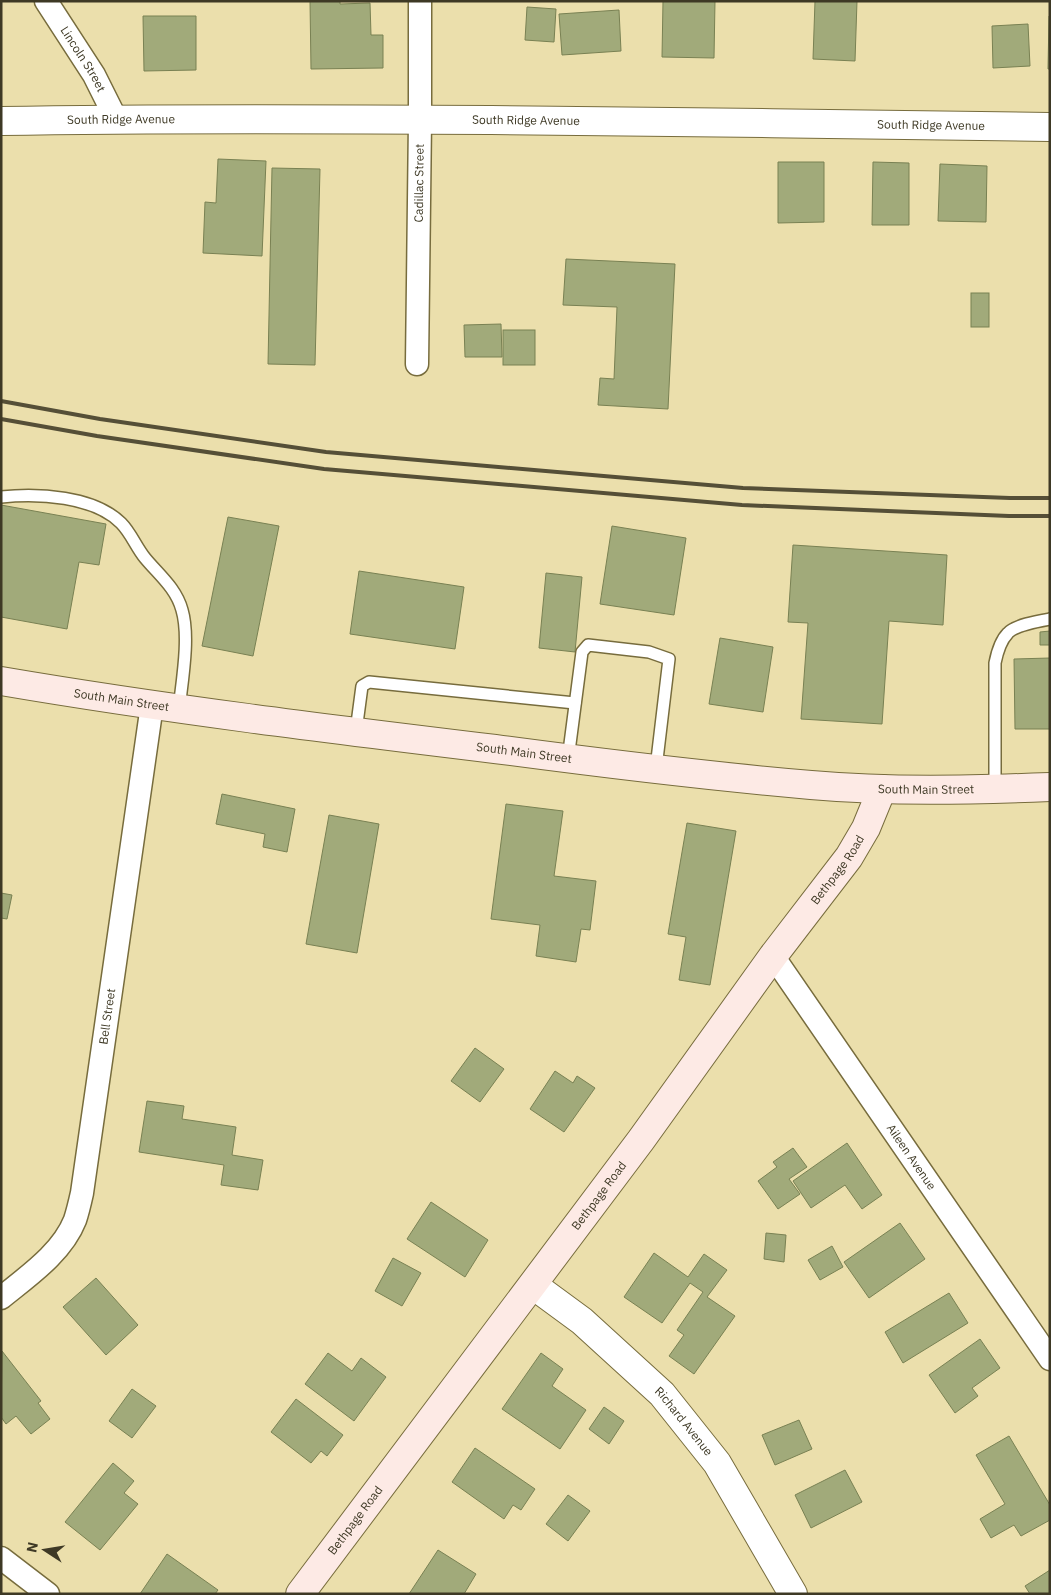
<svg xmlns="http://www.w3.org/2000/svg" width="1051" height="1595" font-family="'IBM Plex Sans',sans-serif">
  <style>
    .building { fill: #a1aa7a; stroke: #798153 }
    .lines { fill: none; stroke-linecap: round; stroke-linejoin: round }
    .service-casing { stroke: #776c3d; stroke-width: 14 }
    .minor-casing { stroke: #776c3d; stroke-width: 25 }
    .tertiary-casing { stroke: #776c3d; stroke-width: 30 }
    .secondary-casing { stroke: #776c3d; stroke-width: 30 }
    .service { stroke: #fff; stroke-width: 11 }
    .minor { stroke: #fff; stroke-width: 22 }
    .tertiary { stroke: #fff; stroke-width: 28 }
    .secondary { stroke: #fdeae5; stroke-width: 28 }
    .rail { stroke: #554f37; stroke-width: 4 }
    .labels { text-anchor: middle; stroke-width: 4.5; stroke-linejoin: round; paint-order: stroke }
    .street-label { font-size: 12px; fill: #3e3925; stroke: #ebdfac }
  </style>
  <rect width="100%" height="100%" fill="#ebdfac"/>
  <g class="building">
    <path d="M310 1H340V4L370 3 371 35H383V68L311 69Z"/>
    <path d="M663 1H715L714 58 662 57Z"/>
    <path d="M815 1H857L855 61 813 59Z"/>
    <path d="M527 7 556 9 554 42 525 40Z"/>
    <path d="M619 10 621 51 562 55 559 14Z"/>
    <path d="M143 16H196V70L144 71Z"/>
    <path d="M1049 16H1050V69H1048Z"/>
    <path d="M1028 24 1030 66 993 68 992 26Z"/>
    <path d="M218 159 266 161 262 256 203 253 205 202 216 203Z"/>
    <path d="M778 162H824V222L778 223Z"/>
    <path d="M873 162 909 163V225H872Z"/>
    <path d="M940 164 987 166 986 222 938 221Z"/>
    <path d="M272 168 320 169 315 365 268 364Z"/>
    <path d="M566 259 675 264 668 409 598 405 600 378 614 379 617 307 563 305Z"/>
    <rect x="971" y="293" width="18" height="34"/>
    <path d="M501 324 502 357H465L464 325Z"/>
    <rect x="503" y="330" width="32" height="35"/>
    <path d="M1 505 106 524 99 565 79 562 67 629 1 617Z"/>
    <path d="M228 517 279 526 253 656 202 646Z"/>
    <path d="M612 526 686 538 674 615 600 604Z"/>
    <path d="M793 545 947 555 943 625 889 621 882 724 801 719 808 623 788 622Z"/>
    <path d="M359 571 464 587 455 649 350 634Z"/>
    <path d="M546 573 582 577 575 652 539 648Z"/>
    <path d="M1050 631V645H1040V632Z"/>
    <path d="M720 638 773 647 763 712 709 704Z"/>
    <path d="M1050 658V729H1015L1014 659Z"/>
    <path d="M222 794 295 809 287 852 263 847 265 834 216 824Z"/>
    <path d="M506 804 563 811 554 876 596 881 590 930 581 929 576 962 536 956 540 925 491 919Z"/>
    <path d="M329 815 379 824 357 953 306 944Z"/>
    <path d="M687 823 736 831 710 985 679 980 686 937 668 934Z"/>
    <path d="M1 893 12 895 7 919 1 918Z"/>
    <path d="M475 1048 504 1069 480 1102 451 1081Z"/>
    <path d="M555 1071 573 1083 577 1076 595 1088 564 1132 530 1109Z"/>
    <path d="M147 1101 184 1106 182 1119 236 1127 232 1155 263 1160 258 1190 221 1185 224 1165 139 1152Z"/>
    <path d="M847 1143 882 1195 862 1209 845 1185 811 1208 793 1181Z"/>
    <path d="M793 1148 807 1167 789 1179 800 1194 778 1209 758 1181 777 1167 773 1162Z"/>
    <path d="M431 1202 488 1240 465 1277 407 1239Z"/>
    <path d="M900 1223 925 1259 869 1298 844 1262Z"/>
    <path d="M766 1233 786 1235 784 1262 764 1259Z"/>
    <path d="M832 1246 843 1267 820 1280 808 1260Z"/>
    <path d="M654 1253 688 1277 704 1254 727 1270 707 1297 735 1316 694 1374 669 1356 684 1335 677 1330 703 1292 690 1283 662 1323 624 1297Z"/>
    <path d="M393 1258 421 1273 402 1306 375 1291Z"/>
    <path d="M96 1278 138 1325 106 1355 63 1307Z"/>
    <path d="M949 1293 968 1323 903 1363 885 1332Z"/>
    <path d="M980 1339 1000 1368 972 1388 978 1396 955 1413 929 1375Z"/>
    <path d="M2 1351 41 1401 38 1403 50 1419 31 1434 16 1416 6 1424 1 1417Z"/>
    <path d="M328 1353 352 1371 361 1358 386 1377 354 1421 305 1384Z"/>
    <path d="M541 1353 563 1369 552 1386 586 1410 560 1449 502 1409Z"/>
    <path d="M132 1389 156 1406 132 1438 109 1421Z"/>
    <path d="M296 1399 343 1435 327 1456 321 1451 311 1463 271 1432Z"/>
    <path d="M604 1407 624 1421 609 1444 589 1429Z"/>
    <path d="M799 1420 812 1449 775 1465 762 1435Z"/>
    <path d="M1009 1436 1050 1505V1520L1021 1536 1014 1525 991 1538 980 1519 1005 1504 976 1455Z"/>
    <path d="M475 1448 535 1489 521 1510 513 1505 504 1519 452 1482Z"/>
    <path d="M113 1463 134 1481 124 1493 138 1504 100 1550 65 1522Z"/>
    <path d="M845 1470 862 1502 811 1528 795 1495Z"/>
    <path d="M568 1495 590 1511 568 1541 546 1524Z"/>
    <path d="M438 1550 476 1574 464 1594H409Z"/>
    <path d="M167 1554 218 1590 215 1594H140Z"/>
    <path d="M1050 1570V1594H1030L1025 1586Z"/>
  </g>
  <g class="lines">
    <defs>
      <g id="service">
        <path d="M1 497C38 493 94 496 121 523 131 533 136 547 145 558 159 575 176 588 182 610 190 637 182 681 179 709"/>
        <path d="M356 731 362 686 369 682 575 703"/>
        <path d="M568 759 582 652 588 645 649 652 669 659 656 768"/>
        <path d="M995 789V663C997 653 1000 641 1008 633 1015 625 1039 621 1050 619"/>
      </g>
      <g id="minor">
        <path id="s1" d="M46 1 94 75 116 119"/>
        <path id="s2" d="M417 364 420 120V1"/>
        <path id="s3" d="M773 956 1050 1359"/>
        <path id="s4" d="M1 1298C28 1276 62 1253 75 1220 78 1211 80 1202 82 1193L152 705"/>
        <path d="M1 1558 48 1594"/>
      </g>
      <g id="tertiary">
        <path id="s5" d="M1 121C165 118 328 119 491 120 677 122 864 124 1050 127"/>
        <path id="s6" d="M533 1285 582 1321 662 1394 717 1463 793 1594"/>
      </g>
      <g id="secondary">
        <path id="s7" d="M1 681C165 709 330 729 495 749 600 763 706 776 811 785 890 792 971 790 1050 787"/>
        <path id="s8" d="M300 1594 641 1140 773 956 849 857 866 828 882 789"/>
      </g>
    </defs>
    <use href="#service" class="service-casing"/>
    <use href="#minor" class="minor-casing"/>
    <use href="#tertiary" class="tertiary-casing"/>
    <use href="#secondary" class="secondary-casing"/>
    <use href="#service" class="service"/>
    <use href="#minor" class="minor"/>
    <use href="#tertiary" class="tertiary"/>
    <use href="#secondary" class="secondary"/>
    <g class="rail">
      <path d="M1 401 100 419 326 452 743 488 1010 498H1050"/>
      <path d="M1 419 97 436 324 469 742 505 1009 516H1050"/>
    </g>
  </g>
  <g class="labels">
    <g class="street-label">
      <text dy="4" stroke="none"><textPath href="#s1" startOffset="69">Lincoln Street</textPath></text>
      <text dy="4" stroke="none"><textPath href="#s5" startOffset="120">South Ridge Avenue</textPath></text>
      <text dy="4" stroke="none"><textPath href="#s5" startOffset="525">South Ridge Avenue</textPath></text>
      <text dy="4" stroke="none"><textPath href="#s5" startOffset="930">South Ridge Avenue</textPath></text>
      <text dy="4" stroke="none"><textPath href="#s2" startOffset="181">Cadillac Street</textPath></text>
      <text dy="4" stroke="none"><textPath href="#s7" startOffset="122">South Main Street</textPath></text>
      <text dy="4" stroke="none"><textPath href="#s7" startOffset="528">South Main Street</textPath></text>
      <text dy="4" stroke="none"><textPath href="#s7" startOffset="932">South Main Street</textPath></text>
      <text dy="4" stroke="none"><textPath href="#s8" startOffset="902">Bethpage Road</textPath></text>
      <text dy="4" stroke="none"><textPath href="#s4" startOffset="315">Bell Street</textPath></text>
      <text dy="4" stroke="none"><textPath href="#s3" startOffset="244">Aileen Avenue</textPath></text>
      <text dy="4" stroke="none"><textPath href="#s8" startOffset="498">Bethpage Road</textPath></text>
      <text dy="4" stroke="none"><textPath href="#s6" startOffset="204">Richard Avenue</textPath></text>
      <text dy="4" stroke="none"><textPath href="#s8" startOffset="92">Bethpage Road</textPath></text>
    </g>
  </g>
  <rect width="1051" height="1595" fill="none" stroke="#3e3925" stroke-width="5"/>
  <g transform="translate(45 1550) rotate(282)" stroke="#ebdfac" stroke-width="4" paint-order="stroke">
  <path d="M0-4L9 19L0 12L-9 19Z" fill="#3e3925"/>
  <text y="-8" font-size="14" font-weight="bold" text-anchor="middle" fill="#3e3925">N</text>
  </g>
</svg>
